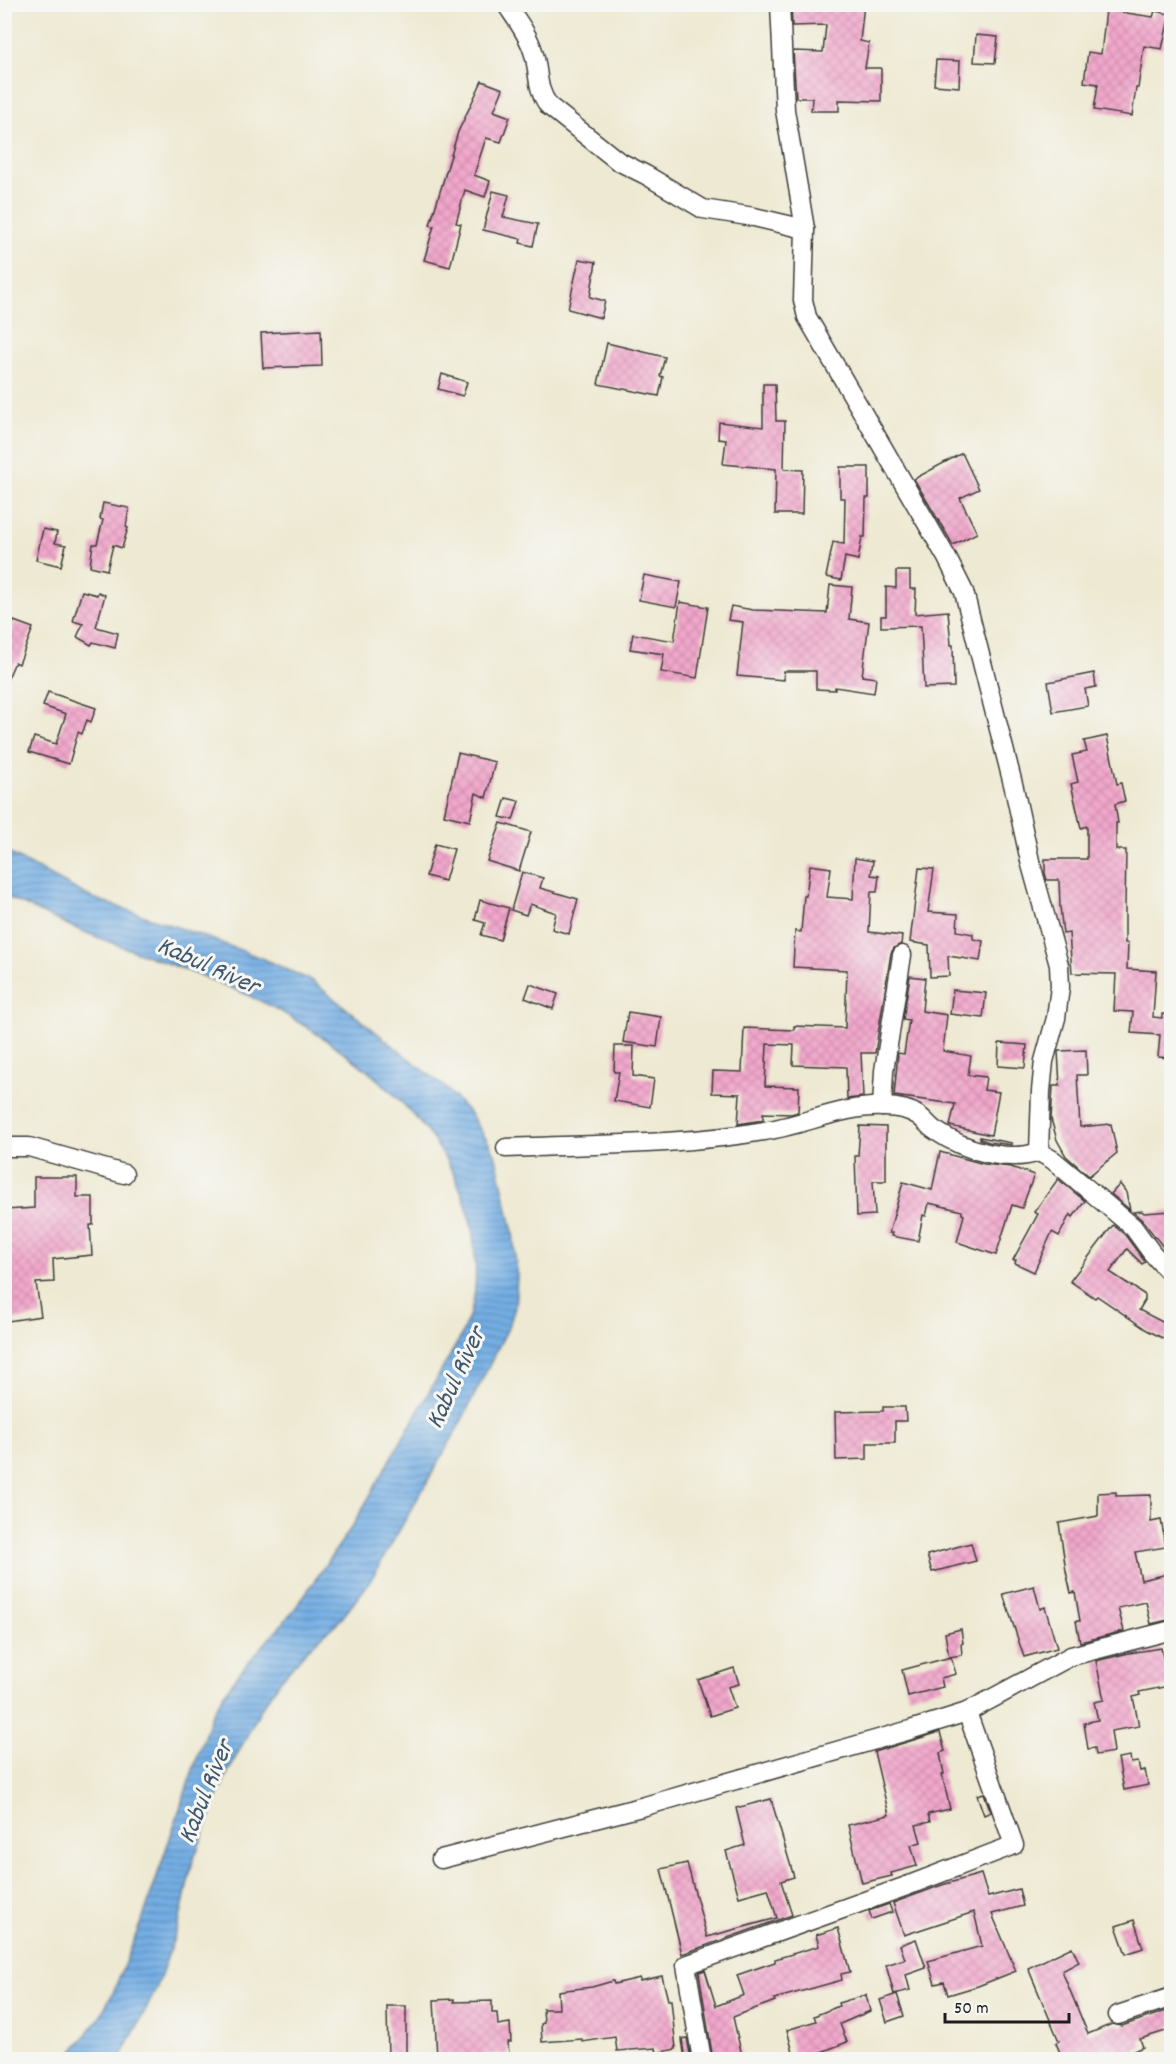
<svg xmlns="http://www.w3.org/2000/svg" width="1176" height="2064" font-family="Dekko,sans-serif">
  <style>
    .water { fill: url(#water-rules); stroke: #486580; stroke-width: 1.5 }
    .building { fill: url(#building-cross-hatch) }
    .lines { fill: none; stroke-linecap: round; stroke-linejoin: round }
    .street-casing { stroke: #3c3b37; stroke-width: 21 }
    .street { stroke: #fff; stroke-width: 18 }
    .labels { text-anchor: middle; stroke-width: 6; stroke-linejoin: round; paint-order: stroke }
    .water-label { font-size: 26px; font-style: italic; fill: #3f566c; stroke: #f6f6f2 }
  </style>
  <defs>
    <pattern id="water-rules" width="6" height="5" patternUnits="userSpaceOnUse" patternTransform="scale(1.5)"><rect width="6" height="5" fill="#74aee4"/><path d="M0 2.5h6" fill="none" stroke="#5e8db8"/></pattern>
    <pattern id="building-cross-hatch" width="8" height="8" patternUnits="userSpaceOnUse" patternTransform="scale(1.5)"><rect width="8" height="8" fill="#f1a7cb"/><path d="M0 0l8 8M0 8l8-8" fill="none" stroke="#ce8fae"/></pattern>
  </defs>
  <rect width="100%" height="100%" fill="#f6f6f2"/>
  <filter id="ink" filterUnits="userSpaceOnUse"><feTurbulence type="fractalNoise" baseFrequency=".0167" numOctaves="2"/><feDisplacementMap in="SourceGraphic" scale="12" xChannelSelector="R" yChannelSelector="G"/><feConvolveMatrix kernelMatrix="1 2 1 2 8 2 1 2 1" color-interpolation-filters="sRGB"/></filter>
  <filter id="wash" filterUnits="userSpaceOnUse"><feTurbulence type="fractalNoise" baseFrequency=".008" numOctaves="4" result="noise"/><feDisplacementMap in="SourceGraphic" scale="24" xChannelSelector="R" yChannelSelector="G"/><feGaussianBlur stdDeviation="1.35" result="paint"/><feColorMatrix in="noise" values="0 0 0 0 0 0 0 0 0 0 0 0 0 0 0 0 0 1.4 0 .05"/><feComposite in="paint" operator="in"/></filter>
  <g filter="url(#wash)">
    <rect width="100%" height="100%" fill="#eee9d2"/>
    <path class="water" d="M5 851 90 897 211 939 266 960 312 981 446 1088 471 1115 495 1153 513 1232 517 1276 515 1307 509 1326 457 1430 369 1583 342 1618 305 1652 279 1682 261 1709 225 1778 192 1864 179 1923 156 1990 120 2059H67L97 2021 113 1993 145 1912 211 1716 223 1695 241 1671 294 1610 353 1525 461 1336C465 1325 471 1314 473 1302 476 1288 476 1272 475 1257 471 1145 374 1066 285 1014 223 979 153 960 87 933 59 922 32 908 5 896Z"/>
    <g id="blocks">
      <g class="building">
        <path d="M791 4H864L860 41 869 43 865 68H881V101L839 100V111H811L812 98H796L793 51 823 52 826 25 792 26Z"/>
        <path d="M1106 10 1153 17 1155 11 1170 14 1162 49 1144 46 1138 88H1136L1132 116 1094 110 1098 84 1084 82 1088 52 1101 54Z"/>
        <path d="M976 35 998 37 995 63 974 62Z"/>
        <path d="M936 60 960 61 959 87 934 85Z"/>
        <path d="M482 81 503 89 494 111 510 117 501 142 486 138 474 175 490 181 485 197 465 190 456 223 461 224 450 267 424 260 434 226 430 225 458 132Z"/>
        <path d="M493 191 509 195 503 217 538 224 533 246 520 243 521 239 483 230Z"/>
        <path d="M579 259 596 262 590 297 605 301 601 318 568 309Z"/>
        <path d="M321 330 322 366 263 368 261 333Z"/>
        <path d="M607 343 665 357 660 376 663 377 659 396 598 384Z"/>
        <path d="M442 374 467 382 463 396 438 389Z"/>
        <path d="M763 384H775L776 421H785L784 469 803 470 802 514H775L776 469 723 464 726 440 718 439 719 422 763 427Z"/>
        <path d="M962 453 979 489 960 498 977 533 953 545 914 479Z"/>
        <path d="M840 467H869V498H866L865 537H862L858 560 845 557 841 580 826 577 833 542 844 544 845 498H840Z"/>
        <path d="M103 503 129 508 126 527 128 528 122 548 113 545 107 570 90 566 93 544H97L103 520 100 519Z"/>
        <path d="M43 529 57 532 55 543 66 545 61 566 36 560Z"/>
        <path d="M896 571H910V589H916L915 614 948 611 951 645H953L954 687 924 688 921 626 881 627V616H886V587L896 588Z"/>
        <path d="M644 575 681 582 676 607 639 600Z"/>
        <path d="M830 585 852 587 849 619 869 622 862 676 876 678 874 693 835 687V690L816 689V671H784V680L737 676 743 622 728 620 731 606 753 610 827 613Z"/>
        <path d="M82 591 97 595 98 592 105 595 96 627 118 633 115 648 93 642 91 645 77 637 83 624 73 621Z"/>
        <path d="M680 602 708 607 697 678 661 672 664 654 630 649 633 634 674 641Z"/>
        <path d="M14 621 33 628 19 664 15 662 5 685 4 647Z"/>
        <path d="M1094 673 1096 687 1085 689 1088 706 1053 712 1048 682Z"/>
        <path d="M48 692 96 708 91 722 87 720 82 734 78 732 69 764 29 752 34 737 56 744 66 714 43 706Z"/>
        <path d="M1107 736 1117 784 1121 783 1125 801 1115 804 1118 823H1116V850H1126L1125 906V943H1128L1127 969 1156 971 1153 1017 1162 1018V1014L1172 1015V1058L1158 1057 1160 1035 1131 1033 1133 1012 1114 1011 1116 974 1072 973 1069 933 1063 934 1060 906 1059 880H1047L1045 873V859H1087V826L1081 828 1071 784 1078 782 1072 755 1087 752 1084 741Z"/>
        <path d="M458 753 495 762 486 798 476 793 470 821 444 815Z"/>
        <path d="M506 798 519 801 513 820 500 817Z"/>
        <path d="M501 823 531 832 519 871 487 861Z"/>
        <path d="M435 844 454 849 445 881 426 876Z"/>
        <path d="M855 858 873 861 871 875 879 876 877 892H871L869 932 902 936 901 944 894 948 891 953 875 1053H861L863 1097 847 1099 846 1067 793 1065 794 1045 767 1044 765 1086 799 1087 798 1112 791 1114 763 1113V1120L738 1124 740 1094 712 1093 713 1071 742 1072 744 1028 794 1030V1026L845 1028 847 970 793 967 795 931 801 932 804 896H806L810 865 831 868 827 897 853 899Z"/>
        <path d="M919 868 934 869 928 912 958 914 957 931 973 934V939L983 941 980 961 948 956 949 976 930 977 929 945 910 942Z"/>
        <path d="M522 872 543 878 540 888 578 899 569 934 552 929 556 913 530 904 526 915 511 910Z"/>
        <path d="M480 900 509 908 500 940 481 935 485 923 475 920Z"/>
        <path d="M910 976 925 978 922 1011 947 1015 943 1051 971 1056 968 1075 986 1077 984 1090 999 1092 991 1135 950 1126 955 1104 894 1096 898 1053 904 1054 909 1020 903 1019Z"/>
        <path d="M530 984 558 994 553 1009 525 998Z"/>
        <path d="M953 990 986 993 983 1018 950 1014Z"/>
        <path d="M628 1012 661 1017 657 1047 623 1042Z"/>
        <path d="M999 1043 1027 1045 1025 1068 998 1066Z"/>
        <path d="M615 1046H634L633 1076 654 1079 650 1107 614 1101 619 1072H614Z"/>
        <path d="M1086 1050 1087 1075H1077L1080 1127 1111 1124 1117 1153 1089 1176 1066 1156 1057 1140 1051 1119 1053 1086H1060L1058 1051Z"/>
        <path d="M860 1126 886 1127V1181H873L875 1215 857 1216 855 1156H858Z"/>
        <path d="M980 1137 1012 1143V1145L989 1142 980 1139Z"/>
        <path d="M940 1152 984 1164 1011 1167 1034 1175 1022 1208 1012 1205 996 1255 957 1242 964 1215 962 1214V1211L929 1203 926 1216 923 1215 918 1241 891 1236 892 1233H889L903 1182 932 1190Z"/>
        <path d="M34 1177H77V1197H93V1225H90L92 1255 53 1259 54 1282 36 1283 41 1316 8 1321 4 1290V1236H8L6 1210 34 1208Z"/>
        <path d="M1058 1179 1085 1201 1073 1217 1070 1214 1059 1236 1052 1232 1034 1272 1015 1263 1016 1260H1013L1038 1214 1034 1212Z"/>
        <path d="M1120 1184 1126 1192 1130 1210 1111 1194Z"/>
        <path d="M1142 1211 1144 1213 1172 1211V1252L1168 1253 1142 1220 1133 1212Z"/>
        <path d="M1113 1225 1125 1235 1145 1262 1142 1264 1127 1249 1110 1272 1145 1295V1300L1139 1310 1172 1327V1343L1147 1330 1097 1296 1095 1298 1070 1281Z"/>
        <path d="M883 1407H905L906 1421H895V1443H867V1459L836 1460 835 1412 883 1411Z"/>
        <path d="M1116 1492V1496L1151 1495V1522L1161 1520 1166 1547 1135 1552 1141 1580 1172 1573V1595H1168L1172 1619 1151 1624 1146 1602 1118 1608 1124 1631 1080 1642 1076 1621H1080L1075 1592 1071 1593 1066 1571 1059 1523 1098 1516V1493Z"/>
        <path d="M971 1543 976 1561 932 1572 927 1555Z"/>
        <path d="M1034 1586 1040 1609 1045 1607 1057 1648 1024 1657 1003 1594Z"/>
        <path d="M961 1629 963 1643 961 1644 962 1655 949 1657 945 1633Z"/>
        <path d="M1161 1648 1169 1686 1139 1692 1140 1695 1133 1697 1139 1726 1111 1731 1114 1752 1096 1755 1095 1748 1088 1749 1084 1723 1098 1720 1094 1702 1104 1700 1096 1661 1129 1653Z"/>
        <path d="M951 1657 956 1674 941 1678 943 1687 908 1696 902 1670Z"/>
        <path d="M734 1668 739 1684 728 1687 735 1708 710 1716 698 1680Z"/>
        <path d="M940 1732 945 1751 940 1753 944 1774H942L950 1809 928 1814 930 1822 916 1825 921 1842 911 1845 917 1866 891 1873 892 1876 862 1883 848 1825 889 1815 874 1752Z"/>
        <path d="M1130 1756 1131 1763 1138 1762 1140 1771 1145 1770 1148 1785 1124 1790 1118 1758Z"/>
        <path d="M984 1793 991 1812 984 1815 977 1795Z"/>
        <path d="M771 1799 794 1877 781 1881 792 1915 682 1954 661 1869 687 1863 707 1937 777 1918 768 1889 739 1897 726 1851 745 1845 736 1808Z"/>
        <path d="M981 1874 988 1897 1019 1889 1023 1906 992 1914 1016 1971 978 1986 948 1995 944 1982 935 1984 928 1961 982 1946 974 1912 904 1935 893 1903 942 1885Z"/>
        <path d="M889 1904 892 1912 872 1919 869 1911Z"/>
        <path d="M1134 1920 1143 1948 1126 1954 1116 1926Z"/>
        <path d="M838 1928 850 1972 841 1974 842 1980 774 1999 775 2001 733 2017 743 2060H713L699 1972 705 1970 716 2006 744 1995 737 1975 775 1962V1959L819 1946 816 1935Z"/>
        <path d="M916 1939 926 1968 906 1975 910 1990 894 1994 886 1965 905 1959 900 1945Z"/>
        <path d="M1072 1947 1079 1962 1062 1971 1088 2034 1112 2024 1122 2026 1172 2009V2029L1140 2039 1143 2047 1112 2060H1063L1056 2043 1059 2041 1028 1968Z"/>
        <path d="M662 1976 668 2000H671L676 2049 657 2053 656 2048 617 2051 615 2037 582 2042V2039L542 2042 541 2024 544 2023 543 2009H559L558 1991 592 1987 613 1981 614 1984 640 1978V1981Z"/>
        <path d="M897 1994 904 2016 887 2022 880 2000Z"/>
        <path d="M866 1995 870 2011 840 2024 847 2042 819 2053 821 2060H795L787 2030 816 2021 814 2016 839 2006 838 2003Z"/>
        <path d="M454 1999V2002L492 2001V2013H497L498 2025 510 2023 511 2042H508L509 2054 437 2058 434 2000Z"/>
        <path d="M387 2006H406V2060H388Z"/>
        <path d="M687 2038 691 2060H685L682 2039Z"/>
      </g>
    </g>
  </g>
  <g filter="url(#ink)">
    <use href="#blocks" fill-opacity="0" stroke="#3c3b37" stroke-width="1.5"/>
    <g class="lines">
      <defs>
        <g id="street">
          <path d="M506 4C516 19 528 34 533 51 540 72 535 87 549 106L618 161 646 175 703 209 754 217 805 229"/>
          <path d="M780 4 785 110 805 229 803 300 807 317 947 558 964 592 1014 788 1030 861 1059 965 1060 987 1056 1018 1044 1061 1041 1091 1039 1152"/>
          <path d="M882 1107 884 1071 902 955"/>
          <path d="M4 1147H29L124 1174"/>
          <path d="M506 1148C591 1144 679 1146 764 1131 804 1125 844 1105 884 1107 895 1107 909 1109 919 1116 925 1120 929 1127 936 1131 964 1150 1007 1163 1039 1152L1053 1160 1133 1227 1152 1253 1172 1275"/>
          <path d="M441 1859 645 1806 910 1730 967 1712 1071 1656 1172 1630"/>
          <path d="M1118 2015 1172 1997"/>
          <path d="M702 2060 686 1965 904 1887 1014 1845 967 1712"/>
        </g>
      </defs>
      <use href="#street" class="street-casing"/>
      <use href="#street" class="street"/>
    </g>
  </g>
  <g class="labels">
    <g class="water-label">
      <text transform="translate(209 964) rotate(24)" y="9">Kabul River</text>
      <text transform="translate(454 1377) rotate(-65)" y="9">Kabul River</text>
      <text transform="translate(204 1791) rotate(-68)" y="9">Kabul River</text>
    </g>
  </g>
  <rect width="1176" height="2064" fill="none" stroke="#f6f6f2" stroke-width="24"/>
  <path d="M945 2013v9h124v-9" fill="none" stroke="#1c1c1c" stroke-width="3"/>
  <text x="954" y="2013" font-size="18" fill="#1c1c1c" stroke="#f6f6f2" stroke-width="4.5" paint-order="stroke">50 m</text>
</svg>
